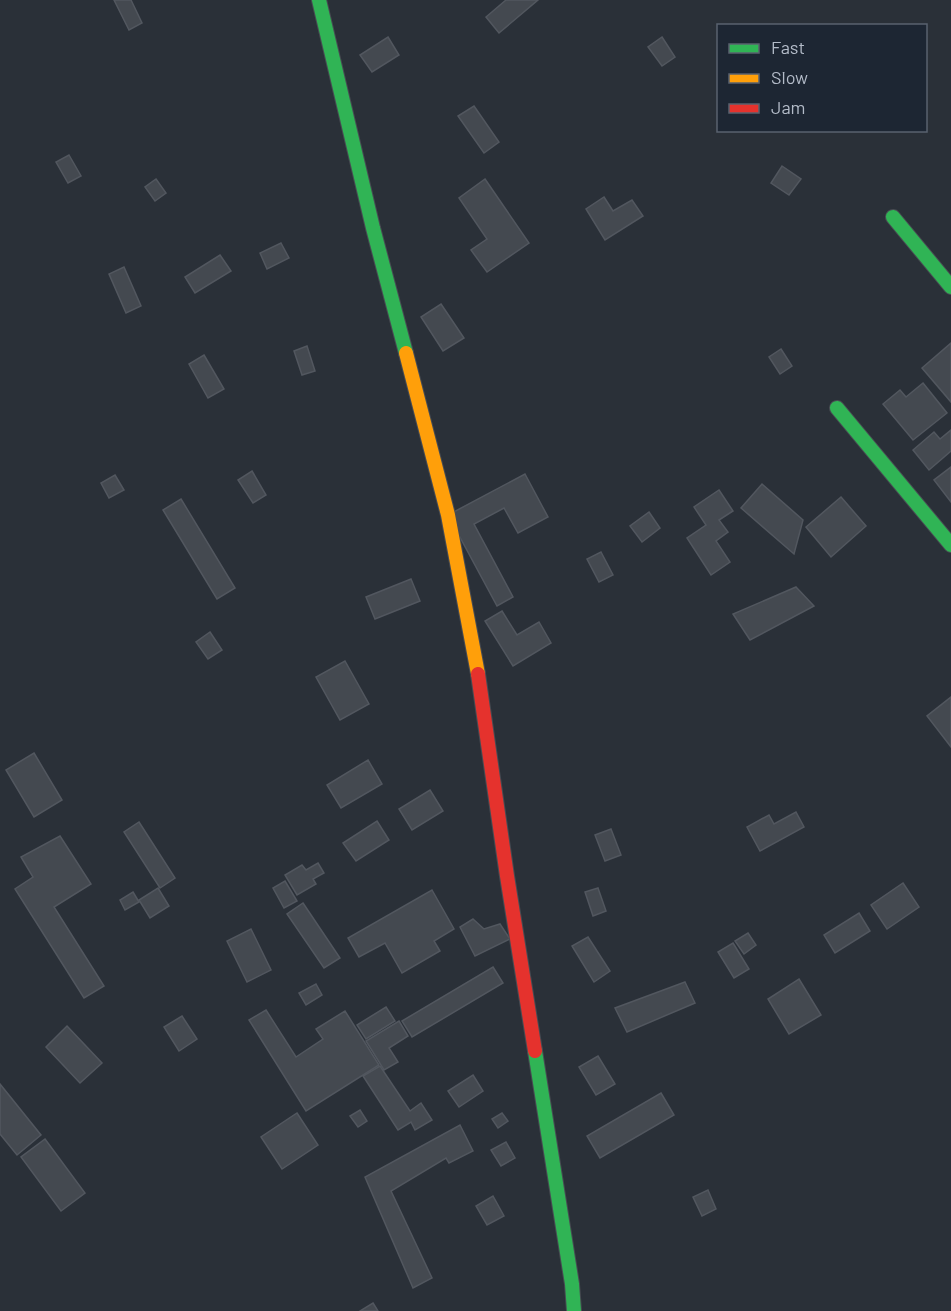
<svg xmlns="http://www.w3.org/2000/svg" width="951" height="1311" font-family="Barlow,sans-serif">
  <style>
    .building { fill: #444950; stroke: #52575f; stroke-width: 1.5 }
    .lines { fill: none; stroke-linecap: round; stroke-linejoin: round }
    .fast-casing { stroke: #484c53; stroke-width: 16 }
    .slow-casing { stroke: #484c53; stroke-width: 16 }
    .jam-casing { stroke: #484c53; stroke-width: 16 }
    .fast { stroke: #30b455; stroke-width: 14 }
    .slow { stroke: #ff9f0a; stroke-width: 14 }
    .jam { stroke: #e5322d; stroke-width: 14 }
  </style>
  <rect width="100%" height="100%" fill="#2a3038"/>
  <g class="building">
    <path d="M114 0H131L142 23 129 30Z"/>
    <path d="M506 0H538L499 33 486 17Z"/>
    <path d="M388 37 399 55 372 72 360 55Z"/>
    <path d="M662 37 675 57 662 66 648 47Z"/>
    <path d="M474 106 499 142 484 153 458 116Z"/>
    <path d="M69 155 81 176 68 183 56 162Z"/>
    <path d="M782 166 801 179 789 195 771 183Z"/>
    <path d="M156 179 166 193 155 201 145 187Z"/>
    <path d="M485 179 529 243 487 272 471 250 487 239 459 198Z"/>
    <path d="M604 197 613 211 632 200 643 216 605 240 586 209Z"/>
    <path d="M281 243 289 258 267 269 260 253Z"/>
    <path d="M220 255 231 271 195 293 185 277Z"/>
    <path d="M124 267 141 306 126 313 109 274Z"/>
    <path d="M441 304 464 338 443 351 421 317Z"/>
    <path d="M951 343V402L922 368Z"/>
    <path d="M307 346 315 371 302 375 294 351Z"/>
    <path d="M781 349 792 366 780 374 769 357Z"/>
    <path d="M204 355 224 389 208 398 189 364Z"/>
    <path d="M923 383 947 413 913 440 883 404 900 390 906 397Z"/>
    <path d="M951 430V451L929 470 913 450 934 432 940 439Z"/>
    <path d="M951 467V502L934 480Z"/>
    <path d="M252 471 266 495 253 503 238 480Z"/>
    <path d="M525 474 548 517 518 533 504 508 474 524 513 597 497 606 448 515Z"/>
    <path d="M115 475 124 490 109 498 101 483Z"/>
    <path d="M762 484 803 520 794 554 741 508Z"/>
    <path d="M719 490 733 511 719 520 728 532 716 541 730 562 711 575 687 538 706 525 694 507Z"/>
    <path d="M841 497 866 526 831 557 806 527Z"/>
    <path d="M181 499 235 588 217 599 163 510Z"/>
    <path d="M649 512 660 528 642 542 630 526Z"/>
    <path d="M601 552 613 575 599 582 587 559Z"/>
    <path d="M411 579 420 601 375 619 366 597Z"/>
    <path d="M796 587 814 606 750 640 733 614Z"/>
    <path d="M502 611 517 635 539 622 551 643 513 666 485 621Z"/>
    <path d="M210 632 222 650 208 659 196 642Z"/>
    <path d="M345 661 369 704 340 720 316 677Z"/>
    <path d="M951 697V747L927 716Z"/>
    <path d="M34 753 62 800 34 817 6 770Z"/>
    <path d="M368 760 382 784 341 808 327 785Z"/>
    <path d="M430 790 443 811 412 830 399 809Z"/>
    <path d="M796 812 804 827 760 851 747 827 769 815 774 824Z"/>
    <path d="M377 821 389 840 356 861 343 843Z"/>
    <path d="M139 822 175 878 160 888 124 832Z"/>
    <path d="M611 829 621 855 605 861 595 835Z"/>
    <path d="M60 836 91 884 54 907 104 986 84 998 15 889 33 877 21 857Z"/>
    <path d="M318 863 324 873 313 879 316 884 297 895 285 875 302 865 306 870Z"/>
    <path d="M285 881 297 901 284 908 273 888Z"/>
    <path d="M903 883 919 907 887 929 871 905Z"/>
    <path d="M158 888 169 906 150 918 139 900Z"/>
    <path d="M598 888 606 911 593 916 585 892Z"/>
    <path d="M432 890 454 929 434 941 440 951 402 973 385 943 359 957 348 938Z"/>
    <path d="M133 892 139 902 125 910 120 900Z"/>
    <path d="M303 903 340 958 324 968 287 914Z"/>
    <path d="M859 913 870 931 835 953 824 935Z"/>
    <path d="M473 919 484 929 500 924 510 939 475 956 460 927Z"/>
    <path d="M251 929 271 970 247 982 227 941Z"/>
    <path d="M748 933 756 945 744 954 735 941Z"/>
    <path d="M588 937 610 971 594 982 572 946Z"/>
    <path d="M733 943 749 969 734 978 718 952Z"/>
    <path d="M493 967 503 983 412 1037 402 1021Z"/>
    <path d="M799 979 821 1015 789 1034 768 999Z"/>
    <path d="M685 982 695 1003 627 1032 615 1008Z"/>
    <path d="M316 984 322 995 306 1005 299 993Z"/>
    <path d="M386 1007 395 1021 366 1039 357 1025Z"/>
    <path d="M266 1010 296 1057 323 1039 316 1029 345 1011 379 1065 306 1111 249 1020Z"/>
    <path d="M182 1016 197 1039 179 1051 164 1027Z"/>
    <path d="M399 1021 408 1036 389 1048 398 1062 384 1070 366 1041Z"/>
    <path d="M67 1026 102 1063 80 1083 46 1047Z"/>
    <path d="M598 1056 615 1084 596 1095 579 1067Z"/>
    <path d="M380 1066 410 1111 421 1103 432 1120 415 1130 411 1122 398 1130 363 1076Z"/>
    <path d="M473 1075 483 1091 459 1107 448 1091Z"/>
    <path d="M0 1084 41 1135 17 1155 0 1134Z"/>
    <path d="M661 1093 674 1115 600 1158 587 1136Z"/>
    <path d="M360 1110 367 1121 358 1127 350 1116Z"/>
    <path d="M297 1113 318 1145 282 1169 261 1137Z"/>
    <path d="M502 1113 508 1121 498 1128 492 1119Z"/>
    <path d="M460 1125 473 1151 449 1163 446 1158 391 1191 432 1278 413 1288 365 1177Z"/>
    <path d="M45 1139 85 1193 61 1211 21 1157Z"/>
    <path d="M506 1142 515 1158 501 1166 491 1150Z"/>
    <path d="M708 1190 716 1209 702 1216 693 1197Z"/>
    <path d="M493 1196 504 1216 487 1225 476 1206Z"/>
    <path d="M373 1303 378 1311H360Z"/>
  </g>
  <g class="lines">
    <defs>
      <g id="fast">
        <path d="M319 0 373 228 406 353"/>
        <path d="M893 217 951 287"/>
        <path d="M837 408 951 545"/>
        <path d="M535 1051 572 1284 574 1311"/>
      </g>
      <path id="slow" d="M406 353 448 515 478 674"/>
      <path id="jam" d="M478 674 507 876 535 1051"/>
    </defs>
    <use href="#fast" class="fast-casing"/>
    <use href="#slow" class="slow-casing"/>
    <use href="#jam" class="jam-casing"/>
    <use href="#fast" class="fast"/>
    <use href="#slow" class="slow"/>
    <use href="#jam" class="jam"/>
  </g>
  <rect x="717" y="24" width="210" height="108" fill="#1d2633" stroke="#59626f" stroke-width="1.5"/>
  <rect x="729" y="44" width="30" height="9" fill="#30b455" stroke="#59626f" stroke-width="1.5"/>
  <text x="771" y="54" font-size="18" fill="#b4bcc9">Fast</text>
  <rect x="729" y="74" width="30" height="9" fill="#ff9f0a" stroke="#59626f" stroke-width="1.5"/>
  <text x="771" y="84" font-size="18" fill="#b4bcc9">Slow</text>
  <rect x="729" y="104" width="30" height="9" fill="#e5322d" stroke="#59626f" stroke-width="1.5"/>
  <text x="771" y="114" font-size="18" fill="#b4bcc9">Jam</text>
</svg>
